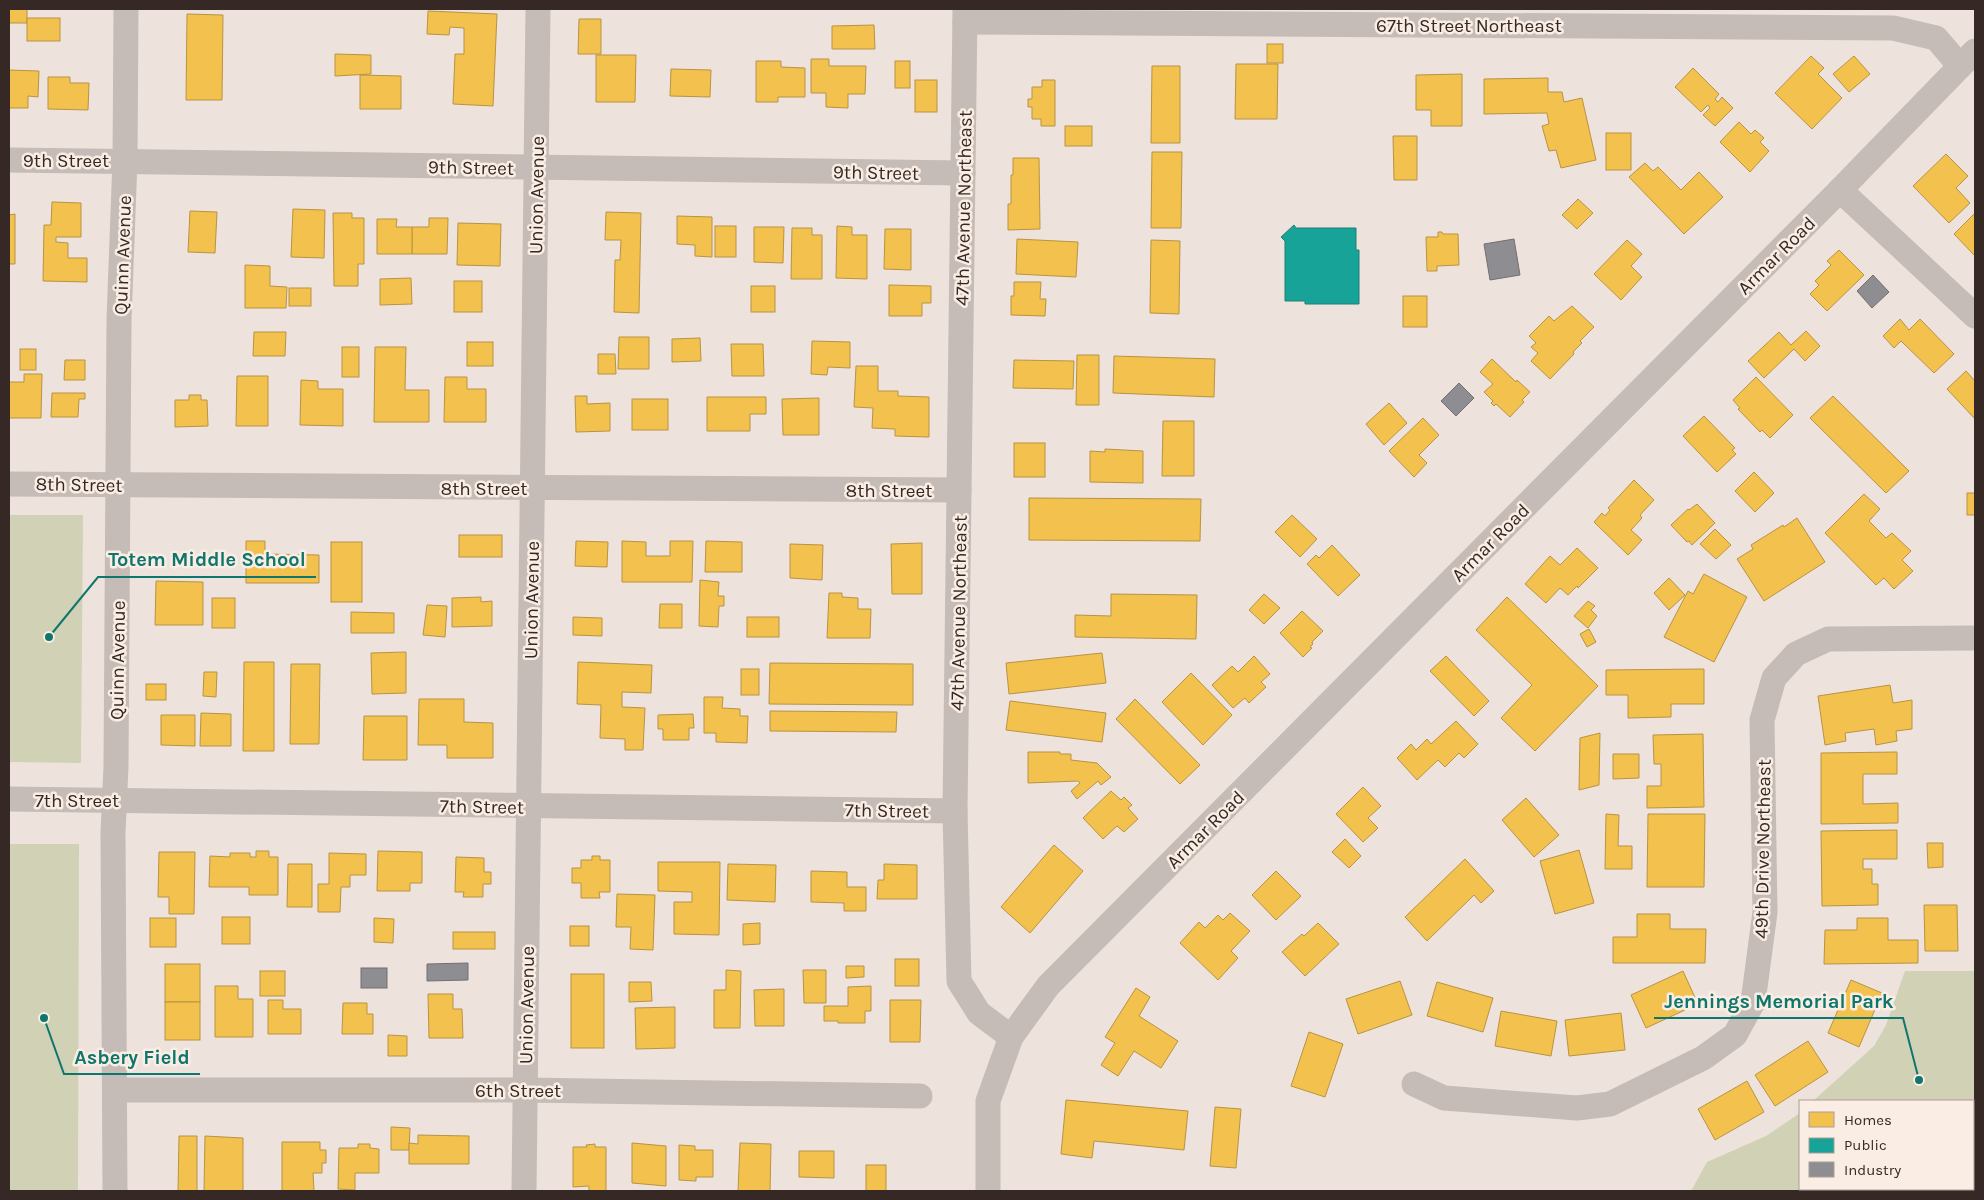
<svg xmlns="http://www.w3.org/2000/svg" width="1984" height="1200" font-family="Karla,sans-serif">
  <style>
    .green { fill: #d0d1b5 }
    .homes { fill: #f2c14e; stroke: #b99342 }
    .public { fill: #17a398; stroke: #207e76 }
    .industry { fill: #8d8d92; stroke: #736f71 }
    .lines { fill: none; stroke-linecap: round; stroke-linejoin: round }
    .minor { stroke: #c5bcb7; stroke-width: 25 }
    .labels { text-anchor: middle; stroke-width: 5; stroke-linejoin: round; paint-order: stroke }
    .street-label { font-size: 19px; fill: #352825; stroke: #faede3 }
    .leader { fill: none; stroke: #0f766e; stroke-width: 2 }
    .callout-dot { fill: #0f766e; stroke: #faede3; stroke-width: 2 }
    .callout-label { font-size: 20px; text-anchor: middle; font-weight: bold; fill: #0f766e; stroke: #faede3; stroke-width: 5; stroke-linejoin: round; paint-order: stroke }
  </style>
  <rect width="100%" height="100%" fill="#ede3dc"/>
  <g class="green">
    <path d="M9 515H83L81 763 9 762Z"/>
    <path d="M9 844H79L78 1191H9Z"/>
    <path d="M1905 971H1975V1191H1691L1707 1162 1766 1136 1800 1113V1189H1973V1101H1813L1874 1046 1886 1025Z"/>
  </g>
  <g class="homes">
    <rect x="9" y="9" width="18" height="14"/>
    <path d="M428 11 497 14 493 106 453 104 455 54H464V28L450 27 449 35 427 34Z"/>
    <path d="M187 14 223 15 222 100H186Z"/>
    <rect x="27" y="18" width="33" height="23"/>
    <path d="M579 19H601V54H578Z"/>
    <path d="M874 25 875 49H832V26Z"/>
    <rect x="1267" y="44" width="16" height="19"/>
    <path d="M335 54 371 55V74L335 76Z"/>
    <path d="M596 55H636L635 102H596Z"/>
    <path d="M1811 56 1824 68 1818 74 1842 98 1812 129 1775 93Z"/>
    <path d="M1854 56 1870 74 1849 92 1833 74Z"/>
    <path d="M811 59H829V66H866L865 94H848V108L826 107V93H811Z"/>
    <path d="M756 61H781V67L805 68V97H778V102H756Z"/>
    <rect x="895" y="61" width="15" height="27"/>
    <path d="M1236 64H1278L1277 119H1235Z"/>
    <path d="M1152 66H1180V143H1151Z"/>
    <path d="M1693 68 1719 94 1715 99 1718 102 1722 97 1733 108 1715 126 1703 115 1710 108 1708 105 1701 112 1675 87Z"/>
    <path d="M671 69 711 70 710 97 670 96Z"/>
    <path d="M9 70 39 71 38 97 28 96V108H9Z"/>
    <path d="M1462 74V126H1431V110H1416V75Z"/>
    <path d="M360 75 401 76V109H360Z"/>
    <path d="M48 77H70V83H89L88 110 48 109Z"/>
    <path d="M1548 78V92H1562L1564 102 1582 98 1596 160 1561 168 1556 150 1549 151 1542 126 1549 124 1547 113 1484 114V79Z"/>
    <rect x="915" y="80" width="22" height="32"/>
    <path d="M1042 80H1055V126H1041V119H1032V107H1028V99H1032V87H1042Z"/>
    <path d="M1739 122 1751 134 1755 130 1764 138 1760 142 1769 151 1750 172 1720 142Z"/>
    <rect x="1065" y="126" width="27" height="20"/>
    <rect x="1606" y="133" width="25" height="37"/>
    <path d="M1393 136H1417V180H1394Z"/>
    <path d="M1152 152H1182L1181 228H1151Z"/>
    <path d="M1946 154 1968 176 1956 188 1970 203 1949 223 1913 186Z"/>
    <path d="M1013 158H1039L1040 229 1008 230V204H1011V175H1013Z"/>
    <path d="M1645 163 1653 171 1658 167 1681 190 1699 172 1723 197 1684 234 1629 177Z"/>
    <path d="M1578 199 1593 213 1577 229 1562 215Z"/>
    <path d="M52 202 81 203V237H56V242L68 243V258H87V282L43 281 44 225H51Z"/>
    <path d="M293 209 325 210 324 258 291 257Z"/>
    <path d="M190 211 217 212 215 253 188 252Z"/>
    <path d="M606 212 641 213 639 313 614 312 615 260H620L621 240H605Z"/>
    <path d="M333 213H352V218H364V264H358V286H334Z"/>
    <path d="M1975 213V256L1954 234Z"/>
    <path d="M15 214V264H9V215Z"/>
    <path d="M677 216 712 217V257L695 256V245L677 244Z"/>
    <path d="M429 218H448L447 254H412V227H429Z"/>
    <path d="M377 219H397L396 227H412V254H377Z"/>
    <path d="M458 223 501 224 500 266 457 265Z"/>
    <rect x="715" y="226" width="21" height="31"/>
    <path d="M837 226 852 227V235H867V279L836 278Z"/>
    <path d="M754 227H784L783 263 754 262Z"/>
    <path d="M792 228H812V235H822V279H791Z"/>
    <path d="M885 229H911V270L884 269Z"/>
    <path d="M1438 232H1442L1443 234H1458L1459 265 1437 266V271H1427L1426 237H1438Z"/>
    <path d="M1017 239 1078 242 1076 277 1016 274Z"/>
    <path d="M1151 240 1180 241 1179 314 1150 313Z"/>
    <path d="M1627 240 1642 254 1631 266 1642 277 1621 300 1594 274Z"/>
    <path d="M1839 250 1864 275 1827 311 1810 294 1819 285 1815 281 1831 265 1827 261Z"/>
    <path d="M245 265 270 266V286L287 287 286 308H245Z"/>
    <path d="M411 278 412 304 380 305V279Z"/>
    <rect x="454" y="281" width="28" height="31"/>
    <path d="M1014 282H1041L1040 299H1046L1045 316 1011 315V296H1014Z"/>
    <path d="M889 285 931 286V303H922V316H889Z"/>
    <rect x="751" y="286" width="24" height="26"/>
    <rect x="289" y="288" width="22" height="18"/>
    <rect x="1403" y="296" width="24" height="31"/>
    <path d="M1572 306 1594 327 1580 341 1582 343 1573 352 1574 354 1550 379 1531 361 1538 353 1531 347 1536 343 1529 336 1549 316 1554 321Z"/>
    <path d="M1900 319 1909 330 1920 319 1954 354 1934 373 1901 341 1894 348 1883 336Z"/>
    <path d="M1806 331 1820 346 1805 361 1794 349 1764 378 1748 361 1779 332 1791 345Z"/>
    <path d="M254 332H286L285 356H253Z"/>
    <path d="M619 337H649V369H618Z"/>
    <path d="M700 338 701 361 672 362V339Z"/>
    <path d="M812 341 850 342V368L828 367 827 375 811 374Z"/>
    <rect x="467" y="342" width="26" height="24"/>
    <path d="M731 344H763L764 376H732Z"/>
    <rect x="342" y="347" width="17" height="30"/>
    <path d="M375 347H406L405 390H429V422H374Z"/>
    <rect x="20" y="349" width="16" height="21"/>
    <path d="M598 354H615L616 374H598Z"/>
    <path d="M1077 355H1099V405H1076Z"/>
    <path d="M1114 356 1215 359 1214 397 1113 393Z"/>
    <path d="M1492 359 1516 382 1517 380 1530 392 1522 400 1524 402 1510 417 1496 404 1494 406 1491 403 1493 401 1484 392 1493 384 1480 372Z"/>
    <path d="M65 360H85V380H64Z"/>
    <path d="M1014 360 1074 361 1073 389 1013 388Z"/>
    <path d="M856 366H878V391H898V396L929 397V437L895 436V429L872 428 873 408 854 407Z"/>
    <path d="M1966 371 1975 381V419L1947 389Z"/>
    <path d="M24 374H42L41 418H9V382H24Z"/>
    <path d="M237 376H268V426H236Z"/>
    <path d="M445 377H467V389H486V422H444Z"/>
    <path d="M1756 377 1793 415 1770 438 1762 430 1760 432 1738 409 1740 408 1733 400Z"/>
    <path d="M301 380 318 381V389H343V426L300 425Z"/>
    <path d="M52 393H85V399H79L78 417H51Z"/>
    <path d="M189 395H201V400H207L208 426 175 427V400H189Z"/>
    <path d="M575 396H587V404L610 403V431L576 432Z"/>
    <path d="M1833 396 1909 471 1886 493 1810 418Z"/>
    <path d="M707 397H766V414H750V431H707Z"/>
    <path d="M819 398V435H783L782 399Z"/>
    <rect x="632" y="399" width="36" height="31"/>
    <path d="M1389 403 1407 423 1384 445 1366 424Z"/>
    <path d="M1704 416 1735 448 1732 450 1736 454 1717 472 1683 436Z"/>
    <path d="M1423 418 1439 435 1419 455 1427 463 1414 477 1389 451Z"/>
    <path d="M1163 421H1194V476H1162Z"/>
    <rect x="1014" y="443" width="31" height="34"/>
    <path d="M1105 449 1143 451V483L1090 482V451L1105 452Z"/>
    <path d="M1754 472 1774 493 1755 512 1735 491Z"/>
    <path d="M1634 480 1654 500 1640 515 1642 518 1631 530 1642 540 1628 555 1594 522 1602 513 1605 516 1610 510 1608 508Z"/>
    <rect x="1967" y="493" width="8" height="22"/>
    <path d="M1864 494 1880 509 1869 521 1886 538 1892 533 1911 551 1902 560 1913 571 1894 589 1884 578 1876 585 1825 533Z"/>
    <path d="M1029 498 1201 499 1200 541 1029 540Z"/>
    <path d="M1697 504 1715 523 1692 545 1689 541 1687 542 1671 525 1688 509 1689 510Z"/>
    <path d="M1292 515 1317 539 1300 557 1275 532Z"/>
    <path d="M1797 518 1825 562 1764 601 1737 559 1753 549 1751 545 1783 525 1784 527Z"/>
    <path d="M1715 529 1731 545 1716 559 1700 544Z"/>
    <rect x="459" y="535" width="43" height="22"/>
    <path d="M246 541H265V554L319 555V583H246Z"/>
    <path d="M576 541 608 542 607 567 575 566Z"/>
    <path d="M622 541 646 542V556H670V541H693L692 582H622Z"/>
    <path d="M706 541 742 542V572H705Z"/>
    <rect x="331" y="542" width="31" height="60"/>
    <path d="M922 543V594H892L891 544Z"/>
    <path d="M790 544 823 545 822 580 790 578Z"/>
    <path d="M1332 545 1360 575 1338 596 1307 564 1316 555 1319 558Z"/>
    <path d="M1577 548 1598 568 1578 588 1577 586 1568 595 1560 588 1546 603 1525 584 1550 556 1560 565Z"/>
    <path d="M1704 574 1747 597 1714 662 1664 637 1688 591 1693 594Z"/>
    <path d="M1669 578 1685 595 1669 610 1654 593Z"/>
    <path d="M700 580 719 582 718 596H724V606H719L718 627 699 626Z"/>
    <path d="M156 581 203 582V625H155Z"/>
    <path d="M829 593H842V597L858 598V609H871L870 638H827Z"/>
    <path d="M1111 594 1197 595 1196 639 1075 637V615L1111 616Z"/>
    <path d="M1264 594 1280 608 1264 624 1249 610Z"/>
    <path d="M481 597V602L492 601V626L452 627V598Z"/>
    <path d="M1507 597 1598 686 1535 751 1501 718 1532 685 1476 630Z"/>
    <rect x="212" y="598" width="23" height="30"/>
    <path d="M1588 601 1595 606 1591 610 1597 616 1588 628 1574 616Z"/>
    <path d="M660 604H682V628H659Z"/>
    <path d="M427 605 447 606 445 637 423 635Z"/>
    <path d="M1302 611 1323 631 1312 642 1313 644 1310 647 1312 648 1303 657 1280 633Z"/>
    <path d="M351 612 394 613V633H351Z"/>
    <path d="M573 617 602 618V636L573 635Z"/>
    <rect x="747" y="617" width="32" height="20"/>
    <path d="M1589 629 1596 642 1587 647 1580 634Z"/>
    <path d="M406 652V693L372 694 371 653Z"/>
    <path d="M1102 653 1106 683 1009 694 1006 663Z"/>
    <path d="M1254 656 1270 674 1261 682 1266 687 1249 703 1245 698 1233 708 1212 685 1232 666 1238 672Z"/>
    <path d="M1446 656 1489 701 1474 716 1430 671Z"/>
    <path d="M244 662H274V751H243Z"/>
    <path d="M578 662 652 665 651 693 622 692V707L645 708 643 750H625V739L600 738 601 705 577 704Z"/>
    <path d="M770 663 913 664V705L769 704Z"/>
    <path d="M291 664H320L319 744H290Z"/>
    <rect x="741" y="669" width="18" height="26"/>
    <path d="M1704 669V704H1671V717L1628 718V695H1606V670Z"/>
    <path d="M204 672H217L216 697 203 696Z"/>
    <path d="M1191 673 1232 715 1203 745 1162 702Z"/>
    <rect x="146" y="684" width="20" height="16"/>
    <path d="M1890 685 1893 703 1912 700V729L1896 731 1897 741 1876 745 1874 729 1845 733 1846 741 1825 745 1818 696Z"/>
    <path d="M704 697H723L722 708 740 709V716H748L747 743 716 742V733H704Z"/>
    <path d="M419 699H464V722L493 723V758H447V745H418Z"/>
    <path d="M1135 699 1200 765 1180 784 1116 719Z"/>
    <path d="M1010 701 1106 713 1102 742 1006 730Z"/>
    <path d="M770 711 897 712 896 732 770 731Z"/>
    <path d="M201 713 231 714V746H200Z"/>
    <path d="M693 714 694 728H689V740H663V729H658V715Z"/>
    <path d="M161 715H195V746L161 745Z"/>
    <path d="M364 716H407V760H363Z"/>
    <path d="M1456 721 1478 744 1464 758 1459 753 1445 767 1438 760 1417 780 1397 758 1411 744 1416 750 1427 739 1431 744Z"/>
    <path d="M1600 733 1599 785 1579 790 1580 738Z"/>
    <path d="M1703 734 1704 807 1647 808V786H1661V764H1654L1653 735Z"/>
    <path d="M1028 752H1060V754H1071V760L1097 763 1111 777 1101 785 1098 781 1077 799 1071 791 1080 783 1078 781 1028 783Z"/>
    <path d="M1897 752V774H1863V804L1898 803V823L1821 824V753Z"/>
    <path d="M1613 754H1639V778L1613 779Z"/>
    <path d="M1363 787 1381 806 1368 818 1378 828 1363 842 1336 814Z"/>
    <path d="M1111 791 1121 800 1124 797 1132 805 1128 808 1138 819 1124 832 1117 826 1103 839 1083 818Z"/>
    <path d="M1526 798 1559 835 1534 857 1502 820Z"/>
    <path d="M1606 814 1619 815 1618 846H1632V869H1605Z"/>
    <path d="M1648 814H1705L1704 887H1647Z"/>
    <path d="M1897 830V859H1863V869H1872V884H1878V905L1822 906 1821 831Z"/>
    <path d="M1345 839 1361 856 1349 868 1332 852Z"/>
    <path d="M1927 843H1943V867L1928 868Z"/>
    <path d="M1054 845 1083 871 1030 933 1001 907Z"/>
    <path d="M1579 850 1594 903 1555 914 1540 861Z"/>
    <path d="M256 851H269V857H278V895H249V887H209L210 856 230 857V853H250V857H256Z"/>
    <path d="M378 851 422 852V883H410V891H377Z"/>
    <path d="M159 852H195L194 914H169V897H158Z"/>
    <path d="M329 853 366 854V875H350V887H341L340 912H318V884H329Z"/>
    <path d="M592 856H600V860H610V892H599L600 898H581V883H572V868H581V860H592Z"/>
    <path d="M456 857 484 858V872H491V884H483V897H463L464 892H455Z"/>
    <path d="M1465 859 1494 891 1481 903 1474 895 1427 941 1405 917Z"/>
    <path d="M658 862H720L719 935 674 934V902H692V892L658 891Z"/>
    <path d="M288 864H312V907H287Z"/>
    <path d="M728 864 776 865 775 902 727 900Z"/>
    <path d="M884 864 917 865V899H877L878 880H884Z"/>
    <path d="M811 871 847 872V887H866V911H844V903L811 902Z"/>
    <path d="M1276 871 1301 896 1276 920 1252 895Z"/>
    <path d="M617 894 655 895 653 950 630 949 631 927H616Z"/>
    <path d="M1924 905H1957L1958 951H1925Z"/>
    <path d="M1230 913 1250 931 1231 951 1238 958 1218 980 1180 943 1199 922 1205 928 1218 915 1223 920Z"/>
    <path d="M1637 914H1670V929H1706L1705 963H1613V937H1637Z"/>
    <rect x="222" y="917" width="28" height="27"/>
    <rect x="150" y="918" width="26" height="29"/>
    <path d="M374 918 394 919 393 943 374 942Z"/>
    <path d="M1857 918H1888V940H1918V963L1824 964 1825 930H1857Z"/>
    <path d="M760 923V944L743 945V924Z"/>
    <path d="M1318 923 1339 944 1305 976 1282 952 1302 934 1304 936Z"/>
    <rect x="570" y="926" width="19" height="20"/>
    <rect x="453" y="932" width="42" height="17"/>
    <rect x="895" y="959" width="24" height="27"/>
    <rect x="165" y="964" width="35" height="38"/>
    <path d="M846 966H864V977L846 978Z"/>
    <path d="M726 970 741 971 740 1028H714V990H726Z"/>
    <path d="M803 970H826V1003H804Z"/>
    <rect x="260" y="971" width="25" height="25"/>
    <path d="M1683 971 1698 1004 1646 1028 1631 995Z"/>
    <rect x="571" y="974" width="33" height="74"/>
    <path d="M1851 980 1882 993 1859 1047 1828 1033Z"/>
    <path d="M1400 981 1412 1015 1358 1034 1346 999Z"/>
    <path d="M629 982H651L652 1001 629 1002Z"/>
    <path d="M1437 982 1493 998 1483 1032 1427 1016Z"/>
    <path d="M215 986H238V999H253V1037H215Z"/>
    <path d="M871 986V1011H865V1023H838V1021H824V1006H848V987Z"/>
    <path d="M1136 988 1150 997 1139 1016 1178 1041 1161 1068 1134 1051 1118 1076 1101 1065 1115 1043 1105 1037Z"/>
    <path d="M784 989V1026H755L754 990Z"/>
    <path d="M428 994H453V1009H462L463 1038H429Z"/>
    <path d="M268 1000H283V1009H301V1034H268Z"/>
    <path d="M890 1000H921L920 1042H890Z"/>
    <rect x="165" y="1002" width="35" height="38"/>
    <path d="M343 1003H367V1014H373V1034H342Z"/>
    <path d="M675 1007V1048L636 1049 635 1008Z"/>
    <path d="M1501 1011 1557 1021 1551 1056 1495 1046Z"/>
    <path d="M1621 1013 1625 1050 1569 1056 1565 1020Z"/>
    <path d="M1309 1032 1343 1044 1325 1097 1291 1086Z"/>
    <path d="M388 1035 407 1036V1056H388Z"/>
    <path d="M1808 1041 1828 1072 1775 1106 1755 1075Z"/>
    <path d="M1747 1081 1764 1112 1715 1140 1698 1109Z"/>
    <path d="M1066 1100 1188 1111 1184 1150 1094 1141 1092 1158 1061 1154Z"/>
    <path d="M1215 1107 1241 1109 1236 1168 1210 1166Z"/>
    <path d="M391 1127 410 1128 409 1150H391Z"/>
    <path d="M418 1135 469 1136V1164H409V1143L418 1144Z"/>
    <path d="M179 1136H197V1191H178Z"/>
    <path d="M205 1136 243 1138V1191H204Z"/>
    <path d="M282 1142H320V1150H326V1163H322V1173H313L314 1191H282Z"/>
    <path d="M632 1143 666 1146V1186L632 1183Z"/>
    <path d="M740 1143 771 1144 770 1191H738Z"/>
    <path d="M358 1144H370V1148L379 1149V1173H355V1190L338 1189 339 1148H358Z"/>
    <path d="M595 1144V1147H606V1191H589V1186L573 1187V1147H587L586 1145Z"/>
    <path d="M679 1145 695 1146V1150H713V1177H696V1181L679 1180Z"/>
    <path d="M799 1151H834V1178L799 1177Z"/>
    <rect x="866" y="1165" width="20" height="26"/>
  </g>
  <path class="public" d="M1294 225 1296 228H1356V250H1359V304H1305V301H1285V241L1281 237Z"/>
  <g class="industry">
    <path d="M1514 239 1520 275 1490 280 1484 244Z"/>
    <path d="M1873 275 1889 292 1872 308 1857 291Z"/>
    <path d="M1459 383 1474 398 1456 416 1441 401Z"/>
    <path d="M468 963V980L427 981V964Z"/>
    <rect x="361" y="968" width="26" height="20"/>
  </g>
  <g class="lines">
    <g class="minor">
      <path d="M965 9 955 811 959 981 979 1013 1011 1037"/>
      <path d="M965 22 1893 28 1936 38 1960 66"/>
      <path d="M9 160 963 173"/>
      <path d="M1840 190 1975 316"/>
      <path d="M9 484 959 490"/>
      <path d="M9 799 955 811"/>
      <path d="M1414 1084 1444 1098 1577 1108 1610 1104 1703 1058 1735 1035 1753 1002 1765 912 1762 720 1774 678 1796 654 1828 639 1975 638"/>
      <path d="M115 1090H525L920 1096"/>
      <path d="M115 1191 113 833 116 766 119 320 125 160 126 9"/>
      <path d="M524 1191 538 9"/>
      <path d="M988 1191V1101L1011 1037 1048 986 1840 190 1975 51"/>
    </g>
  </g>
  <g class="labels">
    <g class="street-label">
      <text x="1469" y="32">67th Street Northeast</text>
      <text x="66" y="167">9th Street</text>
      <text transform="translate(471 167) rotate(1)" y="7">9th Street</text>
      <text transform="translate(876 172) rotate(1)" y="7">9th Street</text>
      <text transform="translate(536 195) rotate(-89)" y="7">Union Avenue</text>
      <text transform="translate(963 208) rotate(-89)" y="7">47th Avenue Northeast</text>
      <text transform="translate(122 255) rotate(-88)" y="7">Quinn Avenue</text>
      <text transform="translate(1776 255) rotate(-45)" y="7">Armar Road</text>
      <text transform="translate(79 484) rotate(1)" y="7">8th Street</text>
      <text x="484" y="495">8th Street</text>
      <text x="889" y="497">8th Street</text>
      <text transform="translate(1490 542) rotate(-45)" y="7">Armar Road</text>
      <text transform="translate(531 600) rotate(-89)" y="7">Union Avenue</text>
      <text transform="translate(958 613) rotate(-89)" y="7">47th Avenue Northeast</text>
      <text transform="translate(117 660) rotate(-89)" y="7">Quinn Avenue</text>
      <text x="77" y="807">7th Street</text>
      <text transform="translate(482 806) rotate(1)" y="7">7th Street</text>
      <text transform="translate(887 810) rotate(1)" y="7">7th Street</text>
      <text transform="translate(1205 829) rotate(-45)" y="7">Armar Road</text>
      <text transform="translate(1762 849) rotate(-89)" y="7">49th Drive Northeast</text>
      <text transform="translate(526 1005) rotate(-89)" y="7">Union Avenue</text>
      <text x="518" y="1097">6th Street</text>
    </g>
  </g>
  <path class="leader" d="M49 637L98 577H316M1919 1080L1903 1018H1654M44 1018L64 1074H200"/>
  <g class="callout-dot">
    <circle cx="49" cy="637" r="5"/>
    <circle cx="1919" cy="1080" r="5"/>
    <circle cx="44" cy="1018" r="5"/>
  </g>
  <g class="callout-label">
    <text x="207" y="566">Totem Middle School</text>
    <text x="1779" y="1008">Jennings Memorial Park</text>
    <text x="132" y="1064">Asbery Field</text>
  </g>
  <rect width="1984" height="1200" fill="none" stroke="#352825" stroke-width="20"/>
  <rect x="1799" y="1100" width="175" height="90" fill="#faede3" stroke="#ab9e97"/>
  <rect x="1809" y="1112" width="25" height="15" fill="#f2c14e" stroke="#ab9e97"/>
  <text x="1844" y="1125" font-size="15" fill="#352825">Homes</text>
  <rect x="1809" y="1138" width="25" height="15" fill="#17a398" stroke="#ab9e97"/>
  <text x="1844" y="1150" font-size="15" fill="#352825">Public</text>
  <rect x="1809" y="1162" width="25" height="15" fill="#8d8d92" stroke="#ab9e97"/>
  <text x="1844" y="1175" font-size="15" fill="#352825">Industry</text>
</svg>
